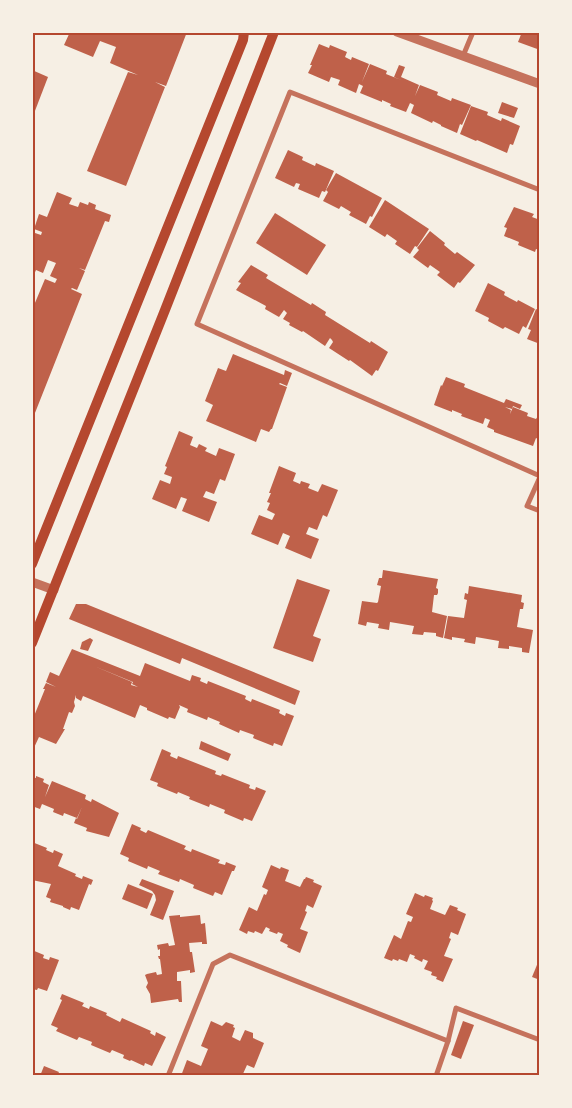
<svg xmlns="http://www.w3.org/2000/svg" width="572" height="1108" font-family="'Work Sans',sans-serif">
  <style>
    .building { fill: #bf614a; fill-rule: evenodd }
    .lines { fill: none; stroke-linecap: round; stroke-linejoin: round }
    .minor { stroke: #c5725c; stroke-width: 5 }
    .tertiary { stroke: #c5725c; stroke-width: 9 }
    .secondary { stroke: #b5482f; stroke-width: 10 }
    .neatline { fill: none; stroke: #b5482f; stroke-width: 2 }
  </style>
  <rect width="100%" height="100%" fill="#f6efe4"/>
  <g class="building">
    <path d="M70 32H187L166 86 155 82 165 87 126 186 87 171 128 72 138 75 110 63 116 47 100 41 93 57 64 45Z"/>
    <path d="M522 32H540V50L518 42Z"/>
    <path d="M319 44 329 48 330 45 347 52 345 57 351 60 352 57 369 64 362 82 370 64 387 71 386 74 401 80 394 77 399 65 405 67 401 77 419 85 415 96 420 85 438 92 437 95 451 101 452 98 471 105 462 125 460 124 457 133 441 126V125L433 121 432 123 411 113 414 105 410 103 406 112 390 106 391 104 382 100V102L360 93 363 86 359 84 356 93 338 85 340 80 331 77 329 82 308 73 312 65H310Z"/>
    <path d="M32 70 48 77 33 116H32Z"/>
    <path d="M502 102 518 108 514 118 498 113Z"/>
    <path d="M471 106 488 112 487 115 501 121 502 118 520 126 513 145 510 144 507 153 477 140 476 141 460 134Z"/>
    <path d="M288 150 303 157 302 160 315 166 316 163 334 171 325 192 322 191 319 198 298 189 300 184 296 183 294 187 275 178Z"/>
    <path d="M336 173 382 198 372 217 370 216 366 224 349 215 351 212 341 206 339 209 323 201 328 192 326 190Z"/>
    <path d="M57 192 72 198 69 204 78 207 80 202 88 205 89 202 96 205 95 209 111 215 109 222 105 221 85 270 79 268 85 271 77 290 72 288 71 289 82 294 33 418 32 310 45 279 55 283 57 279 50 276 56 263 48 260 43 273 36 270 32 279V232L41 235 42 232 34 229 39 214 47 217Z"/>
    <path d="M385 200 429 229 417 247 415 246 410 254 395 244 397 241 387 234 385 237 369 227Z"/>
    <path d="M514 207 534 214 532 217 540 220V250L536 249 535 252 518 245 519 242 504 236 507 228 504 227Z"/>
    <path d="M275 213 326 245 307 275 256 243Z"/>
    <path d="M430 231 445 243 444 245 455 254 457 252 475 265 460 283 458 282 454 288 437 275 440 272 430 265 428 268 413 257 419 250 417 248Z"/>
    <path d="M251 265 268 275 266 278 311 305 312 303 326 312 325 315 370 343 371 341 388 352 378 371 376 370 372 376 350 360 349 361 329 348 333 342 332 340 330 338 325 346 303 331 302 332 289 325 290 323 283 319 287 313 284 310 279 317 265 309 266 306 236 290 241 283 238 282Z"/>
    <path d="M488 283 505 292 504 295 517 302 518 300 535 309 526 328 523 326 519 334 505 327 503 329 488 321 489 318 475 311Z"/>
    <path d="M536 309 540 311V344L527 339 531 330 528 329Z"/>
    <path d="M233 354 284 375 285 370 292 373 287 386 280 383 279 384 287 387 272 429H271L269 432 261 429 256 442 206 421 213 405 205 401 218 368 226 371Z"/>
    <path d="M446 377 465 384 464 387 504 403 506 399 522 405 520 409 513 406 512 409 505 407 511 410 510 414 513 407 528 413 527 416 536 419 538 416 540 417V440L536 438 533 446 494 432V430L487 427 490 420 485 418 483 424 461 416 462 414 452 410V412L434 405 441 385 442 386Z"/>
    <path d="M179 431 193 437 190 445 197 448 199 444 207 448 205 451 216 456 219 448 235 454 225 481 220 479 214 494 206 491 203 497 217 502 209 522 182 511 187 499 181 497 176 509 152 499 160 480 170 484 172 477 164 474 167 467 165 466Z"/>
    <path d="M279 466 296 473 293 481 300 484 301 481 310 484 308 488 318 492 322 484 338 490 327 517 323 515 317 530 309 527 306 534 319 539 311 559 285 548 290 536 283 533 278 545 251 534 259 515 272 520 275 514 267 510 270 503 267 502 271 493H269Z"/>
    <path d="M383 570 438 579 436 588 438 589V593L437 595H434L432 612 447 616 443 638 436 636V633L424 632 423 635 412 634 414 626 390 622 389 630 378 628 379 624 367 622 366 626 358 624 362 601 377 603 378 602 381 586 377 585 379 578H382Z"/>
    <path d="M297 579 330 590 313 636 321 639 313 662 273 648Z"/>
    <path d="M469 586 522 595 521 602 524 603 523 609H520L517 627 533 630 529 653 522 652V648L509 646V649L498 648 499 641 476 637 475 644 464 642 465 639 452 637V640L444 638 448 616 464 618 467 600 464 599 465 593 468 594Z"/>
    <path d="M76 604H86L300 691 295 705 182 658 180 664 69 619Z"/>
    <path d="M90 638 93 640 88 651 80 649 82 642Z"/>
    <path d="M72 649 140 676 145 663 190 681 192 675 201 678 200 681 207 684 208 681 246 696 245 699 251 702 252 699 280 710 279 713 285 716 286 713 294 716 282 746 274 743 273 746 253 738 254 735 240 730 239 733 219 724 220 722 208 717 207 720 187 712 188 709 179 705 180 707 175 719 169 717 168 719 147 710V708L140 705 135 718 83 696 81 701 76 698V695L74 702 75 706 72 713 69 712 63 729H65L56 744 39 737 32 752V721L45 689H43L46 683 56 687 46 682 50 672 59 676ZM94 666 133 682 132 684 138 687 131 685 132 682Z"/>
    <path d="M201 741 231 754 228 761 199 749Z"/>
    <path d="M162 749 171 753 170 756 177 759 178 756 216 771 215 774 221 776 222 774 250 785 249 788 255 790 256 787 266 791 252 821 244 818 243 821 224 813 225 810 210 804 209 807 189 799 190 797 178 792 177 794 157 786 158 783 150 780Z"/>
    <path d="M36 776 44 779 43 782 49 785 45 797 52 781 86 795 85 799 91 802 92 799 119 813 109 837 86 831 87 828 74 823 76 818 77 819 82 807 77 818 64 813 63 816 53 812 54 809 42 804 40 809 32 806V777L36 778Z"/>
    <path d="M132 824 141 828 140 830 146 833 148 830 186 846 184 849 191 852 192 849 220 860 218 863 225 865 226 862 236 866 234 871H232L222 895 215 892 213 896 193 888 194 885 180 879 179 882 158 874 160 871 148 866 147 869 128 861 129 858 120 854Z"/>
    <path d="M32 842 47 848 46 850 53 853 54 850 63 854 58 866 76 874 75 876 82 879 83 876 93 880 91 885 89 884 79 910 71 907 70 910 63 907V906L50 902 51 899 46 897 51 884 32 880Z"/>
    <path d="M271 865 280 869 281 867 289 870 285 881 300 887 304 879H305L306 877 314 880 313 882 322 886 313 908 307 905 305 911 307 912 300 929 308 932 300 953 287 947 288 945 280 941 283 934 278 932 277 934 269 931 270 929 266 927 262 934 255 931 254 933 248 931 247 934 239 930 249 907 257 911 264 894 266 895 268 890 262 887Z"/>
    <path d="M142 879 174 891 163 920 150 915 156 900 155 895 152 891 139 885Z"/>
    <path d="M128 884 153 894 147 909 122 899Z"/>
    <path d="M415 893 424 897 425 895 433 898 432 900 433 901 430 909 445 915 450 905 458 908 457 910 466 914 458 935 451 932 449 938 451 939 444 956 453 959 443 982 436 979 437 977 431 975 432 972 424 969 428 961 423 959 422 962 414 958 415 956 410 954 407 962 399 959 398 961 393 959 392 961 384 958 394 935 401 939 408 921 411 922 413 917 406 914Z"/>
    <path d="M180 915V917L200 915 201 924 205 923 207 944H202V942L189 943 190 952H192L195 972 190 973V970L177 972V981H181L182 1002H179L178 999 151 1003 150 994 146 987 148 983 145 975 147 974 156 972 157 975 162 974 160 959H159L158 956H160V949L158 950 157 945 168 943 169 946 175 945 169 916Z"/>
    <path d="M32 950 44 955 43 958 49 960 50 957 59 960 47 991 38 988 37 990 32 989Z"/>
    <path d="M539 960H540V980L532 977Z"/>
    <path d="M62 994 84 1003 82 1006 89 1009 90 1006 107 1013 106 1015 120 1022 122 1018 151 1031 150 1033 155 1036 156 1032 166 1037 152 1066 145 1063 144 1066 131 1060 130 1061 123 1058 124 1055 112 1050 110 1053 91 1045 92 1042 79 1037 77 1040 56 1031 58 1028 51 1025 62 1000 60 999Z"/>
    <path d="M211 1021 222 1026 226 1022 234 1025 233 1027 235 1028 232 1037 240 1041 245 1030 253 1033V1038L264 1043 254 1068 247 1065 242 1076H181L187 1060 201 1066 208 1049 201 1046Z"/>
    <path d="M463 1021 474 1025 461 1059 451 1055Z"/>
    <path d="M44 1066 59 1072 57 1076H40Z"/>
  </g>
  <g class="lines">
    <g class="minor">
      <path d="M463 56 473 32"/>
      <path d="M540 190 290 92 197 324 540 476"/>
      <path d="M540 477 527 506 540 511"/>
      <path d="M168 1076 213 964 230 955 448 1041"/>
      <path d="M436 1076 448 1041 456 1008 540 1040"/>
    </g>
    <g class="tertiary">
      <path d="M397 32 540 84"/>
      <path d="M32 582 54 590"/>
    </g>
    <g class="secondary">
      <path d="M32 564 243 40 244 32"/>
      <path d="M32 643 165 310 274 32"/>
    </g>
  </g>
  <rect width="572" height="1108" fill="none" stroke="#f6efe4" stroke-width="68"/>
  <rect x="34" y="34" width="504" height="1040" class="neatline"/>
</svg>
